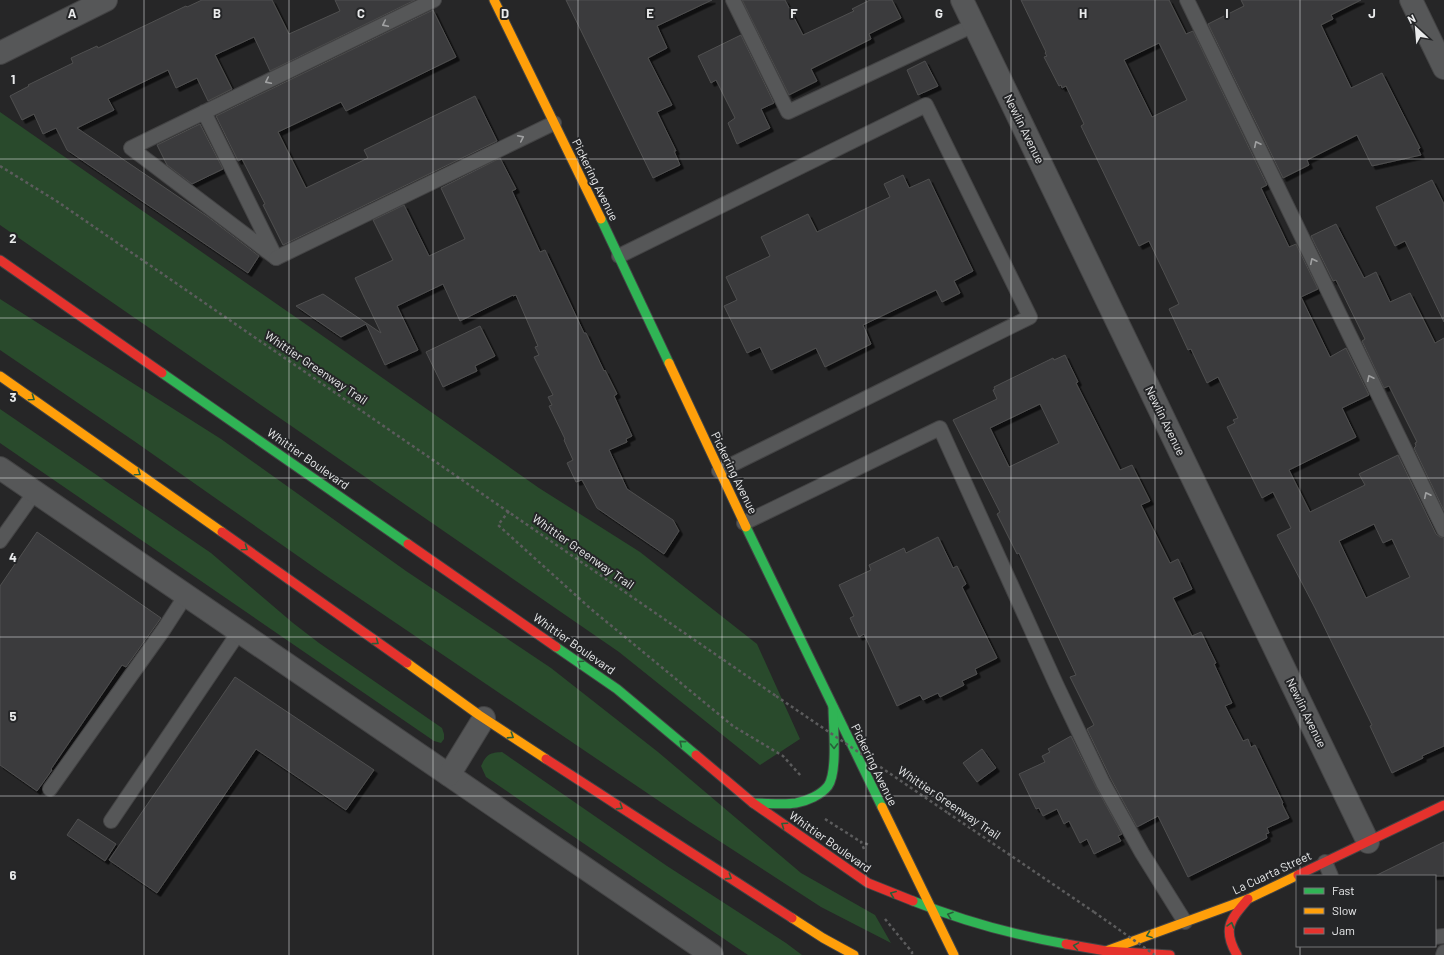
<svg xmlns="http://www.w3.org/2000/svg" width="1444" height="955" font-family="Barlow,sans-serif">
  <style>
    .green { fill: #294a2c }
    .building { fill: #3b3b3c; stroke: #4f4f50; fill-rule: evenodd; filter: url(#shadow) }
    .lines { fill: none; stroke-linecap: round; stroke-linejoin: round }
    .lane-casing { stroke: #434344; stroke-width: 16 }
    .street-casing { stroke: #434344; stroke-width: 24 }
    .fast-casing { stroke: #434344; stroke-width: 11 }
    .slow-casing { stroke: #434344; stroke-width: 11 }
    .jam-casing { stroke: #434344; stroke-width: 11 }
    .path { stroke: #5c5c5d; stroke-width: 2.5; stroke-dasharray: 3 3; stroke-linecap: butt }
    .lane { stroke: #565758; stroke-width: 14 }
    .street { stroke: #565758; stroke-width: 22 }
    .fast { stroke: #30b455; stroke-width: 9 }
    .slow { stroke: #ff9f0a; stroke-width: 9 }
    .jam { stroke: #e5322d; stroke-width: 9 }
    .path-bridge { stroke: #5c5c5d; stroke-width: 2.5; stroke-dasharray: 3 3; stroke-linecap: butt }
    .oneway { stroke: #a0a1a2 }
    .oneway2 { stroke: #295f3a }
    .grid { fill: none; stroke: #eaebec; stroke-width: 1; stroke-opacity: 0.55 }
    .labels { text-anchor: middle; stroke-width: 4; stroke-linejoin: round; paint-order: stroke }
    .street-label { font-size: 12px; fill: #eaebec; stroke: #252628 }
    .grid-label { font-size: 13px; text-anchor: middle; font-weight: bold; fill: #eaebec; stroke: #252628; stroke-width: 4; stroke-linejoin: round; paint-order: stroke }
  </style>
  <defs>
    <filter id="shadow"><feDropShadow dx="3.5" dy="3.5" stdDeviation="0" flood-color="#0009"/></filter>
  </defs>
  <rect width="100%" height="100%" fill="#262627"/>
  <g class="green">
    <path d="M0 112 330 341 539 488 640 552 757 644 800 739 760 765 619 652 0 225Z"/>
    <path d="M0 299 221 439 406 571 551 668 658 752 801 873 875 915 891 943 821 907 690 822 325 575 134 441 0 350Z"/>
    <path d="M0 409 211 553 293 623 319 643 442 728 444 734V739L441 743 434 741 0 443Z"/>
    <path d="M502 752 667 866 786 943 802 955H748L733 945 486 777 481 766C487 754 489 753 502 752Z"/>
  </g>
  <g class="building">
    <path d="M202 0H272L289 34 340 11 335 0H415L270 71 254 37 215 55 232 89 208 101 197 78 176 88 168 70 108 99 114 110 77 128 208 217 259 256 248 273 67 150 56 128 43 134 34 114 22 120 10 96 29 86 28 85 73 63 71 58 97 46 98 48 186 6 187 7Z"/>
    <path d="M566 0H712L657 26 667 48 648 58 672 105 657 112 676 151H674L680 165 653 178Z"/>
    <path d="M742 0H785L803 35 854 11 852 9 870 0H892L901 18 869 34 871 39 811 69 817 81 789 95Z"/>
    <path d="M1021 0H1169L1186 34 1193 31 1267 185 1261 188 1289 247 1296 244 1318 289 1301 297 1330 357 1346 348 1369 395 1342 408 1356 437 1289 470 1310 512 1365 485 1359 474 1398 455 1436 534 1440 537 1444 538V746L1422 756 1423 758 1392 773 1370 726 1372 725 1315 608 1277 535 1291 528 1273 492 1262 498 1227 427 1235 423 1233 420 1238 418 1218 377 1207 383 1191 349 1188 350 1169 309 1179 304 1168 281 1149 241 1139 246 1081 126 1084 124 1066 86 1062 88 1061 85 1059 86 1044 57 1047 56 1045 53 1046 52ZM1159 43 1187 100 1152 117 1124 60ZM1374 524 1383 543 1392 539 1410 577 1366 598 1339 541Z"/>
    <path d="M1241 0H1361L1331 15 1333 19 1321 25 1351 88 1382 73 1420 148 1418 149 1421 155 1372 166 1357 135 1307 160 1309 165 1283 178 1208 24 1244 6Z"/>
    <path d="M433 10 456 57 346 111 341 102 278 132 306 188 368 158 364 150 475 96 497 141 283 245 263 205 265 204 242 159 238 161 216 116Z"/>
    <path d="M741 35 774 103 761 109 770 128 737 144 728 123 735 118 716 80 711 83 698 56Z"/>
    <path d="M925 61 938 86 918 95 907 70Z"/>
    <path d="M200 124 223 169 192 184 167 165 157 145Z"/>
    <path d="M500 158 516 189 512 191 540 252 545 250 584 333H586L604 371 605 370 617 394 614 396 632 436 626 439 627 442 609 450 627 489 673 520 679 531 664 554 597 508 582 480 576 482 567 463 573 460 564 440 565 439 549 406 552 405 548 397 553 395 534 357 539 355 535 347 538 346 516 295 513 296V295L460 321 443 284 397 306 418 350 385 365 366 324 341 337 296 306 323 294 381 333 355 278 393 260 373 220 404 205 429 256 465 239 441 188Z"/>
    <path d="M903 175 909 188 929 179 973 271 954 281 960 293 942 302 936 290 863 325 871 344 825 367 816 348 771 370 760 347 747 353 724 306 737 300 726 277 770 256 761 237 808 214 817 232 890 197 884 184Z"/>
    <path d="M1432 180 1444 204V322L1405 241 1395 246 1376 207Z"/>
    <path d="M1336 224 1364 278 1376 272 1390 302 1410 293 1435 343 1444 338V511L1414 448 1416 446 1415 443 1417 442 1389 386 1384 388 1362 341 1365 339 1336 280 1333 281 1311 236Z"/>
    <path d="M480 326 495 356 475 366 477 371 443 387 426 352Z"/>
    <path d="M1065 355 1078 382 1076 383 1120 470 1132 465 1150 501 1141 505 1170 563 1178 559 1192 589 1173 598 1192 636 1201 632 1216 663 1214 664 1232 703 1225 706 1243 741 1248 739 1251 747 1255 745 1283 803 1282 804 1289 818 1267 828 1269 833 1266 834 1267 838 1188 877 1158 816 1137 827 1111 779 1087 729 1094 725 1070 677 1076 675 1019 553 1017 554 997 514 1000 512 953 420 997 399 993 390 995 389 994 387 1053 358 1054 360ZM1040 404 1059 443 1009 467 990 428Z"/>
    <path d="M37 532 161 618 126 667 122 665 51 769 52 770 37 791 0 765V586Z"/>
    <path d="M938 537 953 568 957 566 966 584 962 587 997 658 975 669 977 674 962 681 964 685 940 697 938 693 923 700 920 695 897 706 864 634 859 637 850 618 854 616 839 585 871 570 869 565 904 548 906 553Z"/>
    <path d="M235 677 374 770 346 810 256 749 157 893 109 860Z"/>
    <path d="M1071 736 1096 787 1122 834 1118 836 1121 841 1094 854 1087 839 1080 843 1069 821 1064 824 1057 809 1043 816 1039 808 1036 809 1019 774 1045 762 1042 756 1050 752 1048 749Z"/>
    <path d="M982 749 996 768 977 782 963 763Z"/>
    <path d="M78 819 116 844 105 861 67 835Z"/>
    <path d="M1444 842V876H1375Z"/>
  </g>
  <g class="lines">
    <defs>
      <g id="lane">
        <path d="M733 0 788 112 974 25"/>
        <path d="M1187 0 1444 530"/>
        <path d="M204 112 276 258 131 148 434 0"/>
        <path d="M619 256 926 105 1030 317 719 471"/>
        <path d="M276 258 554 123"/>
        <path d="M744 523 940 428 1056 684 1103 783 1142 853 1185 922"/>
        <path d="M0 541 35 492"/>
        <path d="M50 789 164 629 186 595"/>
        <path d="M111 821 239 632"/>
        <path d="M1325 862 1331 876"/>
        <path d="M1435 937 1444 936"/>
        <path d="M1443 955 1444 952"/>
      </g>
      <g id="street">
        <path d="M962 0 1368 842"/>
        <path d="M1411 0 1444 68"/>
        <path d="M0 53 106 0"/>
        <path d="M0 468 712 955"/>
        <path d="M449 775 484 718"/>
      </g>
      <g id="fast">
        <path d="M601 219 669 363"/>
        <path d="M162 373 408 544"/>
        <path d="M746 527 882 807"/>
        <path d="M556 647 617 689 696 755"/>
        <path d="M753 803C767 803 783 805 796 803 807 801 821 795 828 786 838 772 833 725 833 707"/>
        <path d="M913 901C963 921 1014 935 1066 944"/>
      </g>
      <g id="slow">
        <path d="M494 0 601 219"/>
        <path d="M669 363 746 527"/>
        <path d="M0 376 222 532"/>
        <path d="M407 663 479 715 546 759"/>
        <path d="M882 807 954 955"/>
        <path d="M792 918 823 938 854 955"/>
        <path d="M1106 951 1248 899 1298 875"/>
      </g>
      <g id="jam">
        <path d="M0 260 162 373"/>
        <path d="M222 532 407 663"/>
        <path d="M408 544 556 647"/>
        <path d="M696 755 753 803 868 883 913 901"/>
        <path d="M546 759 792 918"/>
        <path d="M1298 875 1444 805"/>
        <path d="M1066 944 1106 951 1170 955"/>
        <path d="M1237 955C1222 929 1230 920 1248 899"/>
      </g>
    </defs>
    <use href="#lane" class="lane-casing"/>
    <use href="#street" class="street-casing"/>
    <use href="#fast" class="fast-casing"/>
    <use href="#slow" class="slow-casing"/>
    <use href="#jam" class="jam-casing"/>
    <g class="path">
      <path d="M0 166 58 202 776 696"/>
      <path d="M509 511 498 525 591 609 733 726 783 756 801 776"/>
      <path d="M948 813 1094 912"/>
      <path d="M825 819 861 842"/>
      <path d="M864 849 861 842 870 845"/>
      <path d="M885 919 912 952V955"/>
    </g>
    <use href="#lane" class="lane"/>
    <use href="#street" class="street"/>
    <use href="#fast" class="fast"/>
    <use href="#slow" class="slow"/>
    <use href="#jam" class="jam"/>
    <g class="path-bridge">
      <path d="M776 696 948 813"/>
      <path d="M1094 912 1155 955"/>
    </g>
  </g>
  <defs><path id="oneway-chevron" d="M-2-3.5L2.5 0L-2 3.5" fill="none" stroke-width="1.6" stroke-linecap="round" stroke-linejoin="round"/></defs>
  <g class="oneway">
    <use href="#oneway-chevron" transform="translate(385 24) rotate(154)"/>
    <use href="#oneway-chevron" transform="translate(268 81) rotate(154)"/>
    <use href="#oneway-chevron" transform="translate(521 138) rotate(-26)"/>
    <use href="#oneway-chevron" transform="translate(1257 144) rotate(-116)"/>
    <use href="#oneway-chevron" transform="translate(1313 261) rotate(-116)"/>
    <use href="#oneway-chevron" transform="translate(1370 378) rotate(-116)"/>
    <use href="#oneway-chevron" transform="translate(1427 495) rotate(-116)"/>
  </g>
  <g class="oneway2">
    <use href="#oneway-chevron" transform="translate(32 398) rotate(35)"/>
    <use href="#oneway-chevron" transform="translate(138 473) rotate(35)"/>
    <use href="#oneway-chevron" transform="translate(245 548) rotate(35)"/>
    <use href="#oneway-chevron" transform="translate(376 642) rotate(36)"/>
    <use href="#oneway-chevron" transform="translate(580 663) rotate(-145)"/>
    <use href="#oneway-chevron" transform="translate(511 736) rotate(33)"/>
    <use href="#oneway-chevron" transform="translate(682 743) rotate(-140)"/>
    <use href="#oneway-chevron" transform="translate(834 746) rotate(89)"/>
    <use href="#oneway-chevron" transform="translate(620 807) rotate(33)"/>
    <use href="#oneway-chevron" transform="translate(784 825) rotate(-145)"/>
    <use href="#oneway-chevron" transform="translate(729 877) rotate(33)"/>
    <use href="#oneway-chevron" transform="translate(893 894) rotate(-158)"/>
    <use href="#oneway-chevron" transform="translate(950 915) rotate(-161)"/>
    <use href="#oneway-chevron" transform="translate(1231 925) rotate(-74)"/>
    <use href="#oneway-chevron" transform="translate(1149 935) rotate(160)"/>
    <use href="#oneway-chevron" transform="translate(1076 946) rotate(-170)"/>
  </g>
  <path class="grid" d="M144 0V955M289 0V955M433 0V955M578 0V955M722 0V955M866 0V955M1011 0V955M1155 0V955M1300 0V876M0 159H1444M0 318H1444M0 478H1444M0 637H1444M0 796H1444M1300 946V955"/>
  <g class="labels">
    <g class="street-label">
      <text transform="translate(1024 129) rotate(64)" y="4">Newlin Avenue</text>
      <text transform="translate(595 180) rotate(64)" y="4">Pickering Avenue</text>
      <text transform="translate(316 368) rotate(34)" y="4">Whittier Greenway Trail</text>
      <text transform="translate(1165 421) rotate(64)" y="4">Newlin Avenue</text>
      <text transform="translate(308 459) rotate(35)" y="4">Whittier Boulevard</text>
      <text transform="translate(734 473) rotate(64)" y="4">Pickering Avenue</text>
      <text transform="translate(583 552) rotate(35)" y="4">Whittier Greenway Trail</text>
      <text transform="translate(574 644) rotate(35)" y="4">Whittier Boulevard</text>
      <text transform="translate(1306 713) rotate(64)" y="4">Newlin Avenue</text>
      <text transform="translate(874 765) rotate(64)" y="4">Pickering Avenue</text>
      <text transform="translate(949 803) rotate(34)" y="4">Whittier Greenway Trail</text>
      <text transform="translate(830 842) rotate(35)" y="4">Whittier Boulevard</text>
      <text transform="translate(1272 873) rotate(-25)" y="4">La Cuarta Street</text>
    </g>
  </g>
  <g class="grid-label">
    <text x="72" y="18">A</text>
    <text x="217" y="18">B</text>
    <text x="361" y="18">C</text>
    <text x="505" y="18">D</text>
    <text x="650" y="18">E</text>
    <text x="794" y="18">F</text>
    <text x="939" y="18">G</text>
    <text x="1083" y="18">H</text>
    <text x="1227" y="18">I</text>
    <text x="1372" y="18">J</text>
    <text x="13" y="84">1</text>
    <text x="13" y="243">2</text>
    <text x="13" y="402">3</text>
    <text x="13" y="562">4</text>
    <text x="13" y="721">5</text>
    <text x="13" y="880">6</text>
  </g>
  <rect x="1296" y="875" width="140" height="72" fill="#252628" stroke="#747576"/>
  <rect x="1304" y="888" width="20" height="6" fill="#30b455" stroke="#747576"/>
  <text x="1332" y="895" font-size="12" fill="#eaebec">Fast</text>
  <rect x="1304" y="908" width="20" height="6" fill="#ff9f0a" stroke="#747576"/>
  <text x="1332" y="915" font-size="12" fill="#eaebec">Slow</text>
  <rect x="1304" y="928" width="20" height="6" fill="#e5322d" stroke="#747576"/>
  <text x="1332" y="935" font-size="12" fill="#eaebec">Jam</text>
  <g transform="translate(1416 28) rotate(334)" stroke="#252628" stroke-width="3" paint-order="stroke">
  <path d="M0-3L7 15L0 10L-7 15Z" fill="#eaebec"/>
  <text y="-6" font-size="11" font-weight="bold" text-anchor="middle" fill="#eaebec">N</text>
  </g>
</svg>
